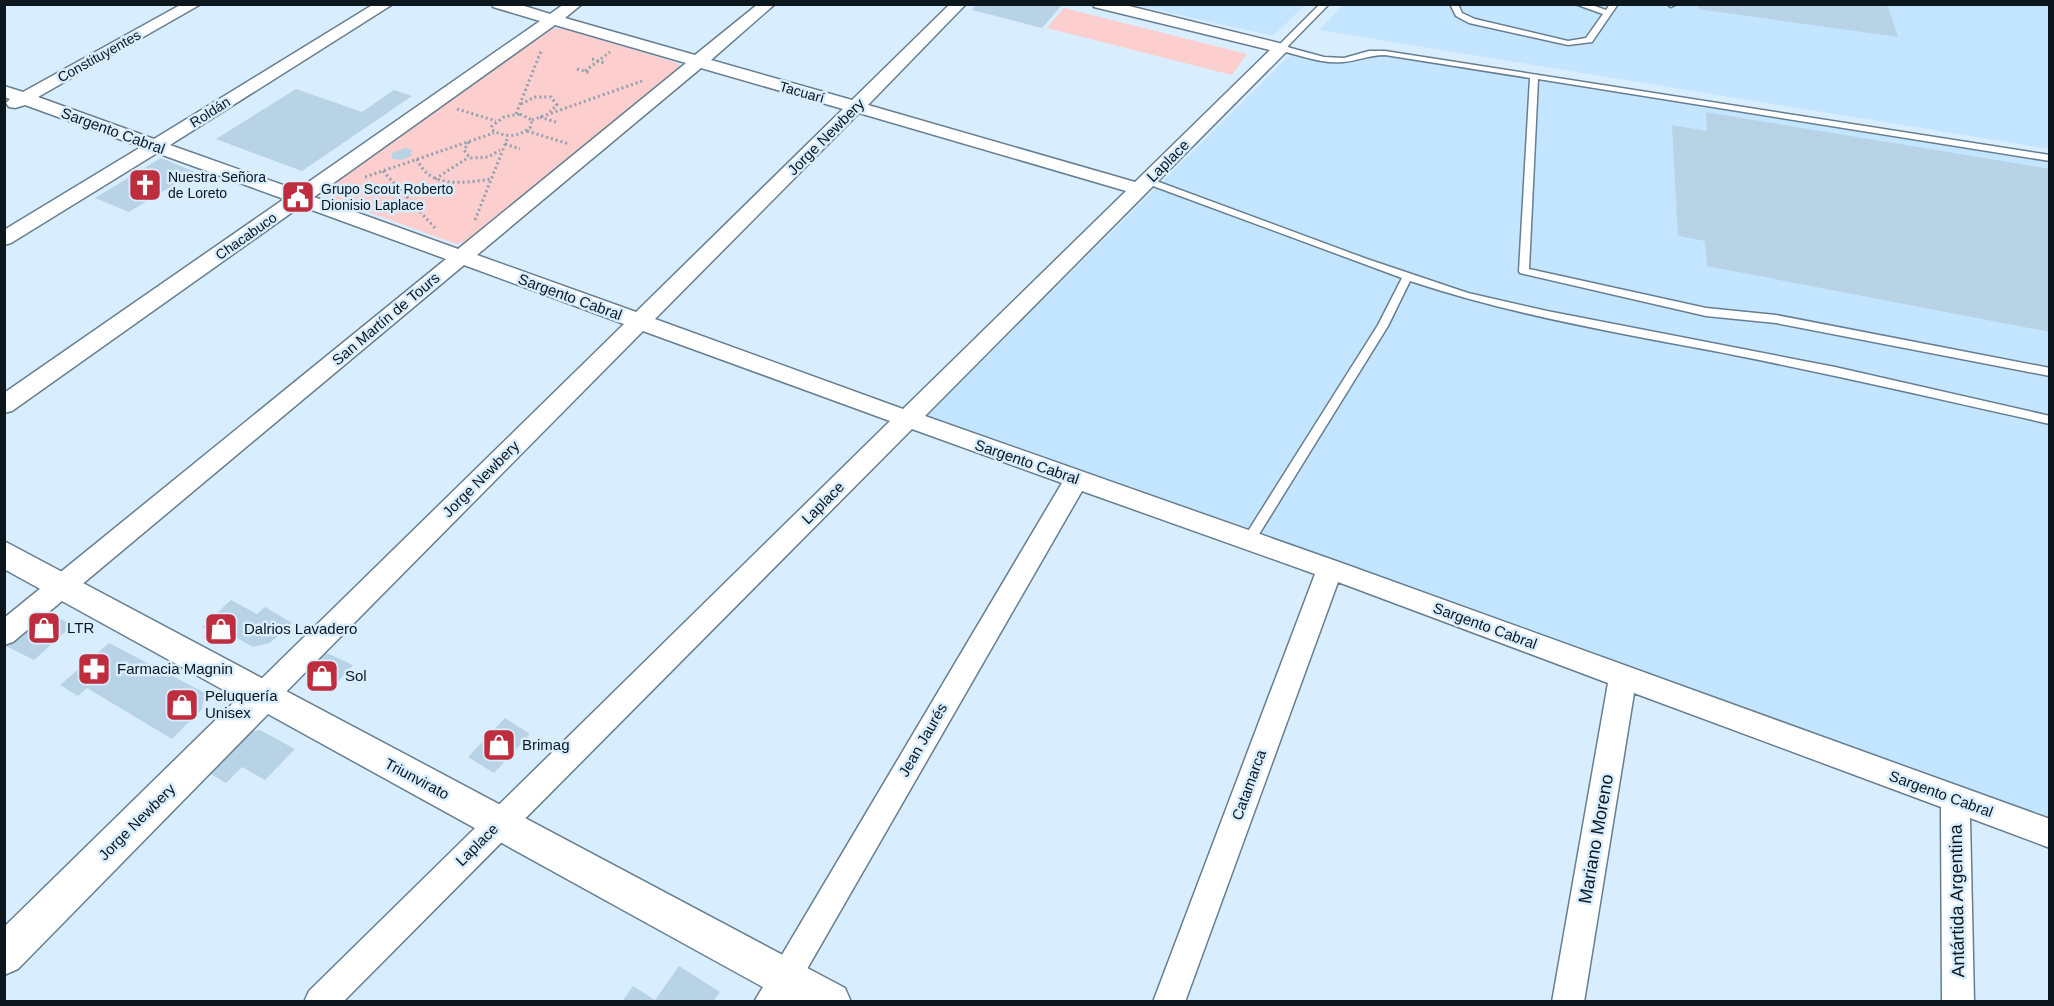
<svg xmlns="http://www.w3.org/2000/svg" width="2054" height="1006" font-family="Helvetica,sans-serif">
  <style>
    .built { fill: #c4e5ff }
    .green { fill: #fccecd }
    .building { fill: #b8d2e6 }
    .lines { fill: none; stroke-linecap: round; stroke-linejoin: round }
    .service-casing { stroke: #667e90; stroke-width: 3 }
    .minor-casing { stroke: #667e90; stroke-width: 3 }
    .tertiary-casing { stroke: #667e90; stroke-width: 3 }
    .path { stroke: #8fa0ae; stroke-width: 3; stroke-dasharray: 2 3; stroke-linecap: butt }
    .service { fill: #fff; fill-rule: evenodd }
    .minor { fill: #fff; fill-rule: evenodd }
    .tertiary { fill: #fff; fill-rule: evenodd }
    .labels { text-anchor: middle; stroke-width: 5; stroke-linejoin: round; paint-order: stroke }
    .far-street-label { font-size: 14px; fill: #0c161d; stroke: #d8edfe }
    .far-poi-label { font-size: 14px; fill: #0c161d; stroke: #d8edfe; text-anchor: start }
    .street-label { font-size: 15px; fill: #0c161d; stroke: #d8edfe }
    .poi-label { font-size: 15px; fill: #0c161d; stroke: #d8edfe; text-anchor: start }
    .near-street-label { font-size: 18px; fill: #0c161d; stroke: #d8edfe }
  </style>
  <rect width="100%" height="100%" fill="#d8edfe"/>
  <g class="built">
    <path d="M1344 4 2049 5V149L1319 30Z"/>
    <path d="M1135 5 1305 4V5L1273 36Z"/>
    <path d="M1294 51 1324 59 1344 60 1385 53 2049 158V819L927 415Z"/>
  </g>
  <g class="green">
    <path d="M1064 8 1247 54 1232 75 1047 28Z"/>
    <path d="M554 28 564 29 675 62 681 66 680 70 471 240 456 244 327 197 323 193 327 187Z"/>
  </g>
  <g class="building">
    <path d="M977 4H1055L1061 6 1042 28 972 10Z"/>
    <path d="M1698 4H1887L1898 37 1698 9Z"/>
    <path d="M296 89 362 112 394 90 412 96 302 171 216 139Z"/>
    <path d="M1706 112 2050 169V332L1707 266 1705 241 1678 236 1672 125 1707 131Z"/>
    <path d="M405 148 412 150 411 156 401 160 392 159V153Z"/>
    <path d="M161 158 195 172 129 212 95 198Z"/>
    <path d="M231 600 257 614 265 607 292 623 270 643 253 647 233 636 228 641 202 627Z"/>
    <path d="M54 616 73 625 34 660 6 646 34 621Z"/>
    <path d="M109 643 205 693 202 709 172 739 87 688 78 696 60 685Z"/>
    <path d="M322 651 353 665 330 690 307 678 309 664Z"/>
    <path d="M505 718 530 734 494 773 468 757Z"/>
    <path d="M260 730 295 749 265 780 242 767 226 783 204 770 240 734Z"/>
    <path d="M679 966 720 992 713 1002H622L633 986 655 1000Z"/>
  </g>
  <g class="lines">
    <defs>
      <g id="service">
        <path d="M1320 4H1329L1287 47 1324 57 1344 58 1369 51H1385L2050 155V161L1538 79 1529 269 1706 308 1776 315 2050 368V376L1776 323 1706 316 1520 273 1519 271 1530 78 1385 55C1368 55 1358 61 1343 62 1321 64 1299 55 1278 50V46Z"/>
        <path d="M1450 4H1458L1462 13 1475 19 1568 41 1586 38 1603 14 1575 4H1589L1606 10 1610 4H1618L1592 42 1568 45 1469 23 1456 16Z"/>
        <path d="M1667 4H1675V5L1671 7Z"/>
        <path d="M1148 178 1367 259 1468 293 1547 311 1835 367 2050 416V424C1944 400 1840 376 1734 355 1625 334 1515 316 1410 281L1388 326 1253 544H1245L1243 540 1245 536 1378 325 1402 278 1145 183V179Z"/>
      </g>
      <path id="minor" d="M182 4H201L38 97 154 139 374 4H393L170 145 297 190 540 21 493 7 492 4H518L550 14 564 4H582L565 18 695 55 758 4H775L711 60 852 100 950 4H966L868 105 1135 182 1270 50 1094 7 1093 4H1121L1287 45 1289 48 1287 51 925 416 1339 562 2050 819V848L1970 818 1974 1002H1942L1941 807 1634 693 1584 1002H1552L1608 683 1338 582 1185 1002H1153L1315 574 1082 491 788 1002H754L1062 483 912 429 343 1002H304L309 991 890 421 643 331 273 705 263 708 253 705 249 696 253 687 624 324 464 265 13 642 4 645V618L446 259 301 206 12 411 4 413V393L284 199 157 153 11 243 4 245V230L141 147 25 105 15 108 9 107 6 103 10 99 4 97V86L23 92ZM555 25 686 63 458 249 314 197ZM701 68 843 109 636 312 477 255ZM859 113 1126 191 903 409 655 319Z"/>
      <path id="tertiary" d="M4 541 845 988 851 1002H790L268 714 18 969 4 975V927L238 698 4 569Z"/>
    </defs>
    <use href="#service" class="service-casing"/>
    <use href="#minor" class="minor-casing"/>
    <use href="#tertiary" class="tertiary-casing"/>
    <g class="path">
      <path d="M592 59 604 63"/>
      <path d="M577 69 591 73"/>
      <path d="M585 71 610 52"/>
      <path d="M521 104 535 97H551L557 105 550 112"/>
      <path d="M457 109 496 121"/>
      <path d="M516 114 541 51"/>
      <path d="M520 114 532 120 530 128C517 137 506 138 492 130V126L504 117Z"/>
      <path d="M540 117 556 122"/>
      <path d="M532 120 642 81"/>
      <path d="M527 131 569 144"/>
      <path d="M469 142 464 150 470 158 488 157 500 150"/>
      <path d="M505 144 520 149"/>
      <path d="M417 159C429 189 464 183 491 179"/>
      <path d="M383 171 435 228"/>
      <path d="M365 177 494 133"/>
      <path d="M435 179 469 157"/>
      <path d="M475 220 508 137"/>
    </g>
    <use href="#service" class="service"/>
    <use href="#minor" class="minor"/>
    <use href="#tertiary" class="tertiary"/>
  </g>
  <defs>
    <symbol id="church-square" viewBox="-11 -11 22 22"><rect x="-9" y="-9" width="18" height="18" rx="4" fill="#be2d3e" stroke="#d8edfe"/><path d="M-1.2-6h2.4v3.5h3.3v2.4h-3.3V6h-2.4V-.1h-3.3v-2.4h3.3Z" fill="#fff"/></symbol>
    <symbol id="civic-square" viewBox="-11 -11 22 22"><rect x="-9" y="-9" width="18" height="18" rx="4" fill="#be2d3e" stroke="#d8edfe"/><path d="M-.6-6.5H3V-4.5H.6V-3L4-1V1h2V6H-6V1h2V-1L-.6-3ZM-1.2 2.5V6h2.4V2.5Z" fill="#fff"/></symbol>
    <symbol id="shop-square" viewBox="-11 -11 22 22"><rect x="-9" y="-9" width="18" height="18" rx="4" fill="#be2d3e" stroke="#d8edfe"/><path d="M-5-2.5h2.3a2.7 3.5 0 0 1 5.4 0H5L5.5 6h-11ZM-1.5-2.5h3a1.5 2.3 0 0 0-3 0Z" fill="#fff"/></symbol>
    <symbol id="pharmacy-square" viewBox="-11 -11 22 22"><rect x="-9" y="-9" width="18" height="18" rx="4" fill="#be2d3e" stroke="#d8edfe"/><path d="M-2-6h4v4h4v4h-4v4h-4v-4h-4v-4h4Z" fill="#fff"/></symbol>
  </defs>
  <g fill-rule="evenodd">
    <use href="#church-square" x="126" y="166" width="38" height="38"/>
    <use href="#civic-square" x="279" y="178" width="38" height="38"/>
    <use href="#shop-square" x="25" y="609" width="38" height="38"/>
    <use href="#shop-square" x="202" y="610" width="38" height="38"/>
    <use href="#pharmacy-square" x="75" y="650" width="38" height="38"/>
    <use href="#shop-square" x="303" y="657" width="38" height="38"/>
    <use href="#shop-square" x="163" y="686" width="38" height="38"/>
    <use href="#shop-square" x="480" y="726" width="38" height="38"/>
  </g>
  <g class="labels">
    <g class="far-street-label">
      <text transform="translate(99 56) rotate(-29)" y="5">Constituyentes</text>
      <text transform="translate(802 92) rotate(16)" y="5">Tacuarí</text>
      <text transform="translate(210 112) rotate(-32)" y="5">Roldán</text>
      <text transform="translate(246 236) rotate(-35)" y="5">Chacabuco</text>
    </g>
    <g class="far-poi-label">
      <text x="168" y="182">Nuestra Señora<tspan x="168" dy="16">de Loreto</tspan></text>
      <text x="321" y="194">Grupo Scout Roberto<tspan x="321" dy="16">Dionisio Laplace</tspan></text>
    </g>
    <g class="street-label">
      <text transform="translate(113 131) rotate(20)" y="5">Sargento Cabral</text>
      <text transform="translate(826 137) rotate(-45)" y="5">Jorge Newbery</text>
      <text transform="translate(1168 161) rotate(-45)" y="5">Laplace</text>
      <text transform="translate(570 297) rotate(20)" y="5">Sargento Cabral</text>
      <text transform="translate(386 319) rotate(-40)" y="5">San Martín de Tours</text>
      <text transform="translate(1027 462) rotate(19)" y="5">Sargento Cabral</text>
      <text transform="translate(481 479) rotate(-45)" y="5">Jorge Newbery</text>
      <text transform="translate(823 503) rotate(-45)" y="5">Laplace</text>
      <text transform="translate(1485 626) rotate(20)" y="5">Sargento Cabral</text>
      <text transform="translate(923 740) rotate(-60)" y="5">Jean Jaurés</text>
      <text transform="translate(417 779) rotate(28)" y="5">Triunvirato</text>
      <text transform="translate(1249 785) rotate(-70)" y="5">Catamarca</text>
      <text transform="translate(1941 794) rotate(20)" y="5">Sargento Cabral</text>
      <text transform="translate(137 822) rotate(-45)" y="5">Jorge Newbery</text>
      <text transform="translate(477 845) rotate(-45)" y="5">Laplace</text>
    </g>
    <g class="poi-label">
      <text x="67" y="633">LTR</text>
      <text x="244" y="634">Dalrios Lavadero</text>
      <text x="117" y="674">Farmacia Magnin</text>
      <text x="345" y="681">Sol</text>
      <text x="205" y="701">Peluquería<tspan x="205" dy="17">Unisex</tspan></text>
      <text x="522" y="750">Brimag</text>
    </g>
    <g class="near-street-label">
      <text transform="translate(1596 839) rotate(-80)" y="6">Mariano Moreno</text>
      <text transform="translate(1957 901) rotate(-91)" y="6">Antártida Argentina</text>
    </g>
  </g>
  <rect width="2054" height="1006" fill="none" stroke="#0c161d" stroke-width="12"/>
</svg>
